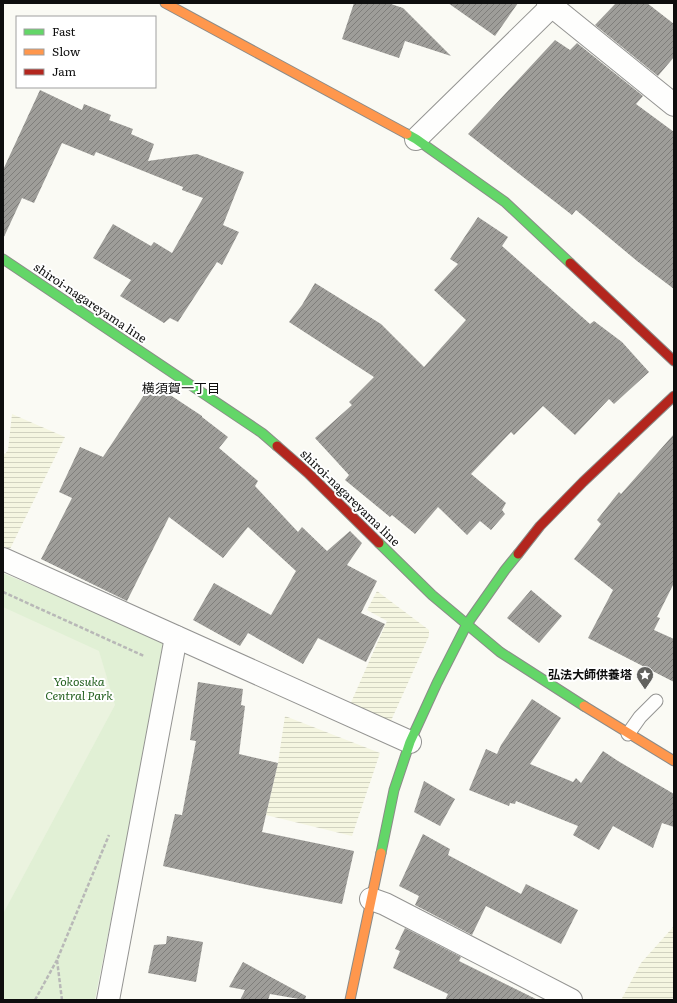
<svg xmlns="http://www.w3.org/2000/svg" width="677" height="1003" font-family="Literata,'Noto Sans JP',serif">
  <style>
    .farmland { fill: url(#farmland-rules) }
    .park { fill: #e1f0d5 }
    .pitch { fill: #ebf3df }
    .building { fill: url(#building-hatch) }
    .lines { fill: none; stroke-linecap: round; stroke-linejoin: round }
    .lane-casing { stroke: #949492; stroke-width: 15 }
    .street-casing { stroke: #949492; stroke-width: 24 }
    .fast-casing { stroke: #8b8b88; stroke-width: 11 }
    .slow-casing { stroke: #8b8b88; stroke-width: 11 }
    .jam-casing { stroke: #8b8b88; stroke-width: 11 }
    .path { stroke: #b8b8b7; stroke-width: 2.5; stroke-dasharray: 4 2; stroke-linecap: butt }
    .lane { stroke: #fefefd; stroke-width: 13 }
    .street { stroke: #fefefd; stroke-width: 22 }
    .fast { stroke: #63d668; stroke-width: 9 }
    .slow { stroke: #ff974d; stroke-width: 9 }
    .jam { stroke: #b3261e; stroke-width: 9 }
    .labels { text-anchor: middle; stroke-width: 4; stroke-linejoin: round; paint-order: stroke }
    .street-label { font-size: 12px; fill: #0e0e0e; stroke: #fff }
    .poi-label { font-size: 12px; font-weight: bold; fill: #0e0e0e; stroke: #fff; text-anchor: end }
    .park-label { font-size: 12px; font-style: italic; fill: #276222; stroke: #fff }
    .neighbourhood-label { font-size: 13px; fill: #0e0e0e; stroke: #fff }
  </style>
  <defs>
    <pattern id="farmland-rules" width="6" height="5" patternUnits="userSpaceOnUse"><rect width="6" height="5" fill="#f5f6e1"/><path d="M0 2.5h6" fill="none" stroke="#d1d2c0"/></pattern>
    <pattern id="building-hatch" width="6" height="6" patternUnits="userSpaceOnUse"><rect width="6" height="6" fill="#9e9d99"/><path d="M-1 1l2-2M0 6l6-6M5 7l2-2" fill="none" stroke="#7f7e7b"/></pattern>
  </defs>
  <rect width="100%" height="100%" fill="#fafaf4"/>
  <g class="farmland">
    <path d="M12 414 65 437 10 549 3 546V453L5 454 8 450Z"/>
    <path d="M377 591 429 630V636L390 723 349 707 387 621 367 610Z"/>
    <path d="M285 716 380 753 352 836 266 815 278 763Z"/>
    <path d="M674 926V1000H621L641 963Z"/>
  </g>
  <path class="park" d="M3 573 166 642 95 1000H3Z"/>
  <path class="pitch" d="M3 607 99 651 115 705 3 914Z"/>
  <g class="building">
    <path d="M354 3H388L403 8 451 56 405 41 399 58 342 39Z"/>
    <path d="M448 3H518L495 36Z"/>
    <path d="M616 3H647L674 24V57L658 76 595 25Z"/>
    <path d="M555 40 570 50 577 43 643 96 636 104 674 132V289L637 261 576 210 572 215 468 134Z"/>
    <path d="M40 90 82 110 84 104 111 115 109 120 133 129 131 134 154 144 148 161 197 154 244 172 223 225 239 232 222 265 217 262 178 322 170 318 164 323 120 296 131 280 93 258 113 224 151 246 154 242 172 253 203 198 182 190 183 187 96 152 94 156 62 143 34 203 22 198 3 239V170Z"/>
    <path d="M478 217 508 237 502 246 590 324 594 321 622 342 649 372 614 404 609 399 575 435 543 406 514 435 511 432 471 474 506 503 502 510 505 514 491 530 480 521 467 535 438 507 415 534 392 515 390 517 345 480 349 475 315 438 352 405 349 402 374 377 289 322 302 305 315 283 381 324 424 367 466 320 434 290 458 264 450 259Z"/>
    <path d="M152 383 202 416V417L228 437 219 448 258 481 255 486 298 532 302 527 327 551 350 531 362 543 347 565 377 581 361 613 385 624 366 662 318 638 303 664 248 633 240 646 193 620 214 583 271 615 296 571 248 527 223 558 169 517 127 601 41 559 72 498 59 492 80 447 103 457Z"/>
    <path d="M674 434V583L657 617 660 618 654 630 674 639V682L588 638 613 590 574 559 601 524 597 520 619 492 621 494Z"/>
    <path d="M531 590 562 616 539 643 507 618Z"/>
    <path d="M198 682 243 689 241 705 245 706 239 754 278 763 262 832 354 851 342 904 252 886 163 866 175 814 182 815 196 741 190 740Z"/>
    <path d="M532 699 561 718 530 764 573 782 576 778 581 783 603 751 618 761 674 794V827L662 823 653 848 613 826 599 850 573 835 578 826 516 801 515 804 510 803 509 806 469 790 486 749 497 754 501 745Z"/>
    <path d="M424 781 455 799 440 826 414 812Z"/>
    <path d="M423 834 450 849 448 855 521 894 526 884 578 910 561 944 486 906 472 935 415 905 419 896 399 886Z"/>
    <path d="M405 928 461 957 459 961 538 1000H445L448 994 393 968 400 951 395 949Z"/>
    <path d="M167 936 203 942 196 982 148 973 154 945 166 944Z"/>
    <path d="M243 962 306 996 305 1000 270 994 268 1000H240L245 990 229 987Z"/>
  </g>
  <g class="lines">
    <defs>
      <path id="lane" d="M628 734 640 717 656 701"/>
      <g id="street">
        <path d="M548 3 674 105"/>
        <path d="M416 139 555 3"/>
        <path d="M3 559 410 742"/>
        <path d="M371 899 385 904 571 1000"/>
        <path d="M108 1000 176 637"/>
      </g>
      <g id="fast">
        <path d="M407 134 416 139 505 202 570 263"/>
        <path d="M3 259 262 433 277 446"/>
        <path d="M379 543 432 595 500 652 584 706"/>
        <path d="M381 853 394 790 410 742 437 683 467 624 505 570 518 554"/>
      </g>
      <g id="slow">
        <path d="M165 3 407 134"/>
        <path d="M584 706 674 761"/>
        <path d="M350 1000 381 853"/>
      </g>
      <g id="jam">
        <path d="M570 263 674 361"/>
        <path d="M277 446 308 473 379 543"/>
        <path d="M518 554 540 526 583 482 674 396"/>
      </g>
    </defs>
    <use href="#lane" class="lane-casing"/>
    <use href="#street" class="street-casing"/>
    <use href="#fast" class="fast-casing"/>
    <use href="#slow" class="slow-casing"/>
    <use href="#jam" class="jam-casing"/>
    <g class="path">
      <path d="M3 592 144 656"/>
      <path d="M35 1000 57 960"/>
      <path d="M62 1000 57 960 109 835"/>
    </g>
    <use href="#lane" class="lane"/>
    <use href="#street" class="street"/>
    <use href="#fast" class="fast"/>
    <use href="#slow" class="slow"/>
    <use href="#jam" class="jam"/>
  </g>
  <defs>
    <symbol id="sight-pin" viewBox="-11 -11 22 30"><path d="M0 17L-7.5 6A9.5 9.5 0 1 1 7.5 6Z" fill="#61615e" stroke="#fff"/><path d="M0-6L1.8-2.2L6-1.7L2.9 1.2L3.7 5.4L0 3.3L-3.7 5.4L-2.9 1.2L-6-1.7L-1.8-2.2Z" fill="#fff"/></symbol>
  </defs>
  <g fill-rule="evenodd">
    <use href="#sight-pin" x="635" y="665" width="20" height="27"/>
  </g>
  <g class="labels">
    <g class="street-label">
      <text transform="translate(90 303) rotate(34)" y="4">shiroi-nagareyama line</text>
      <text transform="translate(350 498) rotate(44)" y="4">shiroi-nagareyama line</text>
    </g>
    <g class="poi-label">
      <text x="632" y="679">弘法大師供養塔</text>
    </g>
    <g class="park-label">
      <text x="79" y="686">Yokosuka<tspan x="79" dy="14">Central Park</tspan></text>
    </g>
    <g class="neighbourhood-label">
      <text x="181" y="393">横須賀一丁目</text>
    </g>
  </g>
  <rect width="677" height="1003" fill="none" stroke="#0e0e0e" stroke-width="8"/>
  <rect x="16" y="16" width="140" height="72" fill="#ffffff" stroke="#9f9f9f"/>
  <rect x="24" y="29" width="20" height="6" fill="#63d668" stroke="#9f9f9f"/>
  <text x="52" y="36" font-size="12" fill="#0e0e0e">Fast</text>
  <rect x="24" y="49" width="20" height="6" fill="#ff974d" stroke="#9f9f9f"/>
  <text x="52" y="56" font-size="12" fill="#0e0e0e">Slow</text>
  <rect x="24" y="69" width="20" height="6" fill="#b3261e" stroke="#9f9f9f"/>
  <text x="52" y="76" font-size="12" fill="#0e0e0e">Jam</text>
</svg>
